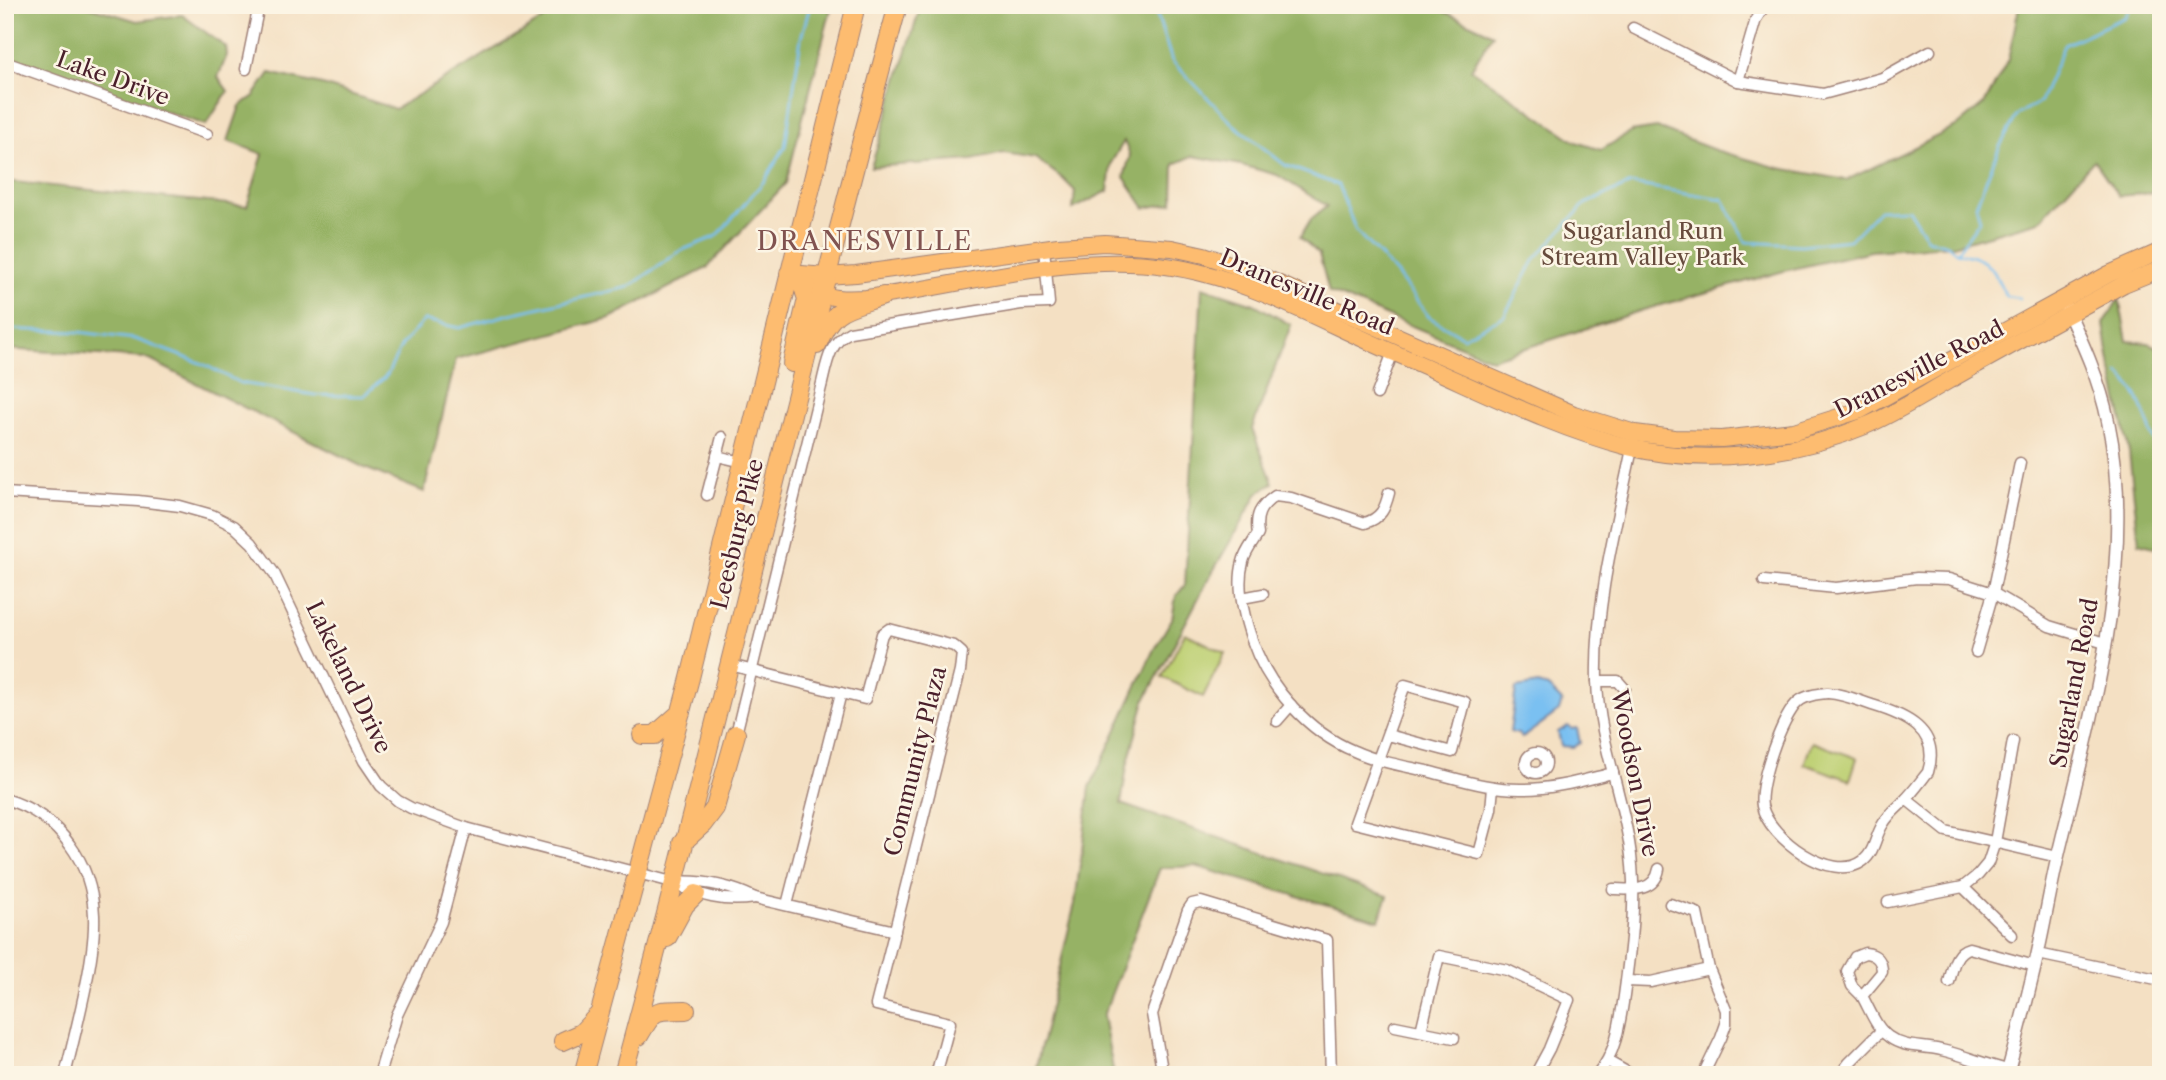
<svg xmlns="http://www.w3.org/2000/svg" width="2166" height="1080" font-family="'Libre Caslon Text',serif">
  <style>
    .green { fill: #bed073; stroke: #84784f; stroke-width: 2 }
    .forest { fill: #96b265; stroke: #706848; stroke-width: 2 }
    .water { fill: #7ac0f1; stroke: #62708e; stroke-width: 2 }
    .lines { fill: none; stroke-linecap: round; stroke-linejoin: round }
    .stream { stroke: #7ac0f1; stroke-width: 2.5 }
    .minor-casing { stroke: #9f8077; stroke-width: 13 }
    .tertiary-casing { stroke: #9f8077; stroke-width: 15 }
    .primary-casing { stroke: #9f8077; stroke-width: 18 }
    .trunk-casing { stroke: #9f8077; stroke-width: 20 }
    .minor { stroke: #fff; stroke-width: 10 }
    .tertiary { stroke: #fff; stroke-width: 12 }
    .primary { stroke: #fdbc70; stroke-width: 16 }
    .trunk { stroke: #fdbc70; stroke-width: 18 }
    .labels { text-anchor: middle; stroke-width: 5; stroke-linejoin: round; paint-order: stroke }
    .street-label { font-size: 23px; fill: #4a1f2b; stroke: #fcf5e5 }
    .park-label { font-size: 23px; fill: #674b3d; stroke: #fcf5e5 }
    .quarter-label { font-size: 26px; letter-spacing: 2px; fill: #815350; stroke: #fcf5e5 }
  </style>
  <rect width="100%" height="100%" fill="#fcf5e5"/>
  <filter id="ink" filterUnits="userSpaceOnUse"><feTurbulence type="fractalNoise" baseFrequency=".0143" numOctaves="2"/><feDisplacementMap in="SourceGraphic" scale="14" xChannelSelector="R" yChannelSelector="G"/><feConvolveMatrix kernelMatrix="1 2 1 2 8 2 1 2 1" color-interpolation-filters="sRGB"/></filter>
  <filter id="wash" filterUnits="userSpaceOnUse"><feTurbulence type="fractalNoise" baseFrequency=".00686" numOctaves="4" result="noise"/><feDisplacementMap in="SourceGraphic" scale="28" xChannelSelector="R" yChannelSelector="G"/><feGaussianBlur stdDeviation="1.57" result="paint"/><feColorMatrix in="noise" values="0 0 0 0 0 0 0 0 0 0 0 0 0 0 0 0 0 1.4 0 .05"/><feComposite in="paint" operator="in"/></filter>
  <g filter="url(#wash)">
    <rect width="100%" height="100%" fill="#f4e0c3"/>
    <g class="green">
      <path d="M1185 633 1225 653 1203 697 1162 677Z"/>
      <path d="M1812 742 1857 758 1850 780 1804 764Z"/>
    </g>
    <g class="forest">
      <path d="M5 5H84L137 21 182 15 226 47 227 55 218 77 228 91 206 125 5 58Z"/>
      <path d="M567 5H832L786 183 707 268 610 318 456 359 424 492 365 468 146 358 5 349V181L247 206 263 154 228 141 240 106 254 96 270 73 326 86 395 109Z"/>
      <path d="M921 5H1430L1493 34 1471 69 1576 142 1601 150 1631 132 1657 128 1715 150 1779 168 1847 180 1956 127 1985 103 2008 60 2018 12V5H2161V192L2119 196 2094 160 2039 221 1953 245 1871 251 1784 271 1643 310 1492 359 1329 292 1319 254 1300 237 1311 219 1327 206 1277 175 1241 165 1193 156 1174 164 1173 203 1145 208 1124 177 1130 156 1124 141 1111 163 1108 191 1073 209 1075 191 1062 178 1035 158 1004 153 972 160 871 167Z"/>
      <path d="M1202 287 1254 304 1291 325 1252 429 1273 483 1258 493 1208 580 1145 700 1127 766 1121 804 1388 896 1379 920 1195 866 1160 868 1103 1016 1114 1075H1034L1075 903 1090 787 1154 649 1172 619 1176 596 1185 585Z"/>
      <path d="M2119 298 2127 341 2148 343 2161 349V549L2139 543 2129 452 2108 352 2104 324Z"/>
    </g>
    <g class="water">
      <path d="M1538 684 1548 687 1562 701 1559 711 1522 738 1518 734 1510 732 1516 688Z"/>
      <path d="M1568 726 1572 729 1577 728 1580 743 1573 747 1561 746 1558 732Z"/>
    </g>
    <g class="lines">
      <g class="stream">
        <path d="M1154 5 1172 61 1233 124 1285 165 1338 185 1356 231 1396 273 1429 317 1463 337 1504 316 1535 259 1585 204 1631 184 1723 199 1746 242 1801 245 1850 240 1879 210 1908 209 1927 239 1948 245 1956 252 1974 257 1984 262 1994 272 2006 296 2020 298"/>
        <path d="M1957 252 1980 220 1976 205 1999 148 2017 115 2040 102 2064 45 2125 17 2131 5"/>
        <path d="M5 329 79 332 135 339 203 364 240 383 315 395 364 396 387 375 402 345 424 320 459 328 510 314 629 287 680 251 717 236 765 180 785 147 801 38 810 6 812 5"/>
        <path d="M2119 373C2143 396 2146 421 2158 451"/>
      </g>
    </g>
  </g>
  <g filter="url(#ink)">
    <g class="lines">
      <defs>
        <g id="minor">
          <path d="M1633 28 1738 81 1823 94 1882 78 1930 51"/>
          <path d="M5 62 207 134"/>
          <path d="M246 69 259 5"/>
          <path d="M1738 81 1756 19 1765 5"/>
          <path d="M1377 394 1393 352"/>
          <path d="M717 456 743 462"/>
          <path d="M5 493 138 501 180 506 212 515 234 526 252 543 274 573 364 761 381 786 398 801 411 808 466 828 672 882C699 896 724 903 755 898"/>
          <path d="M1389 493C1385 509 1381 518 1365 523L1291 498 1275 496C1259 507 1255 516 1258 534 1253 543 1245 552 1243 562 1236 587 1244 617 1252 640 1268 687 1308 732 1354 751 1378 762 1405 766 1431 772 1462 780 1492 790 1525 789 1555 789 1584 780 1613 773"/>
          <path d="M707 495 722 437"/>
          <path d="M1764 581 1836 588 1917 578 1949 579 1993 593 2049 626 2105 643"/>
          <path d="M1242 598 1263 594"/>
          <path d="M1976 652 1993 593 2020 463"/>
          <path d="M730 665 865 699 882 634 889 629 954 646 962 653 960 671 876 1005 950 1023 936 1075"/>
          <path d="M1597 681H1618L1625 689"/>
          <path d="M1828 693C1844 694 1857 700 1872 705 1905 715 1941 730 1928 772 1920 782 1913 792 1904 801 1897 808 1888 815 1883 824 1875 836 1875 852 1863 861 1832 884 1769 838 1762 806 1758 784 1782 716 1798 702 1806 695 1818 694 1828 693Z"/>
          <path d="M1277 721 1291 705"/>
          <path d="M736 734 821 387C827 364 828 343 850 332L1021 304 1049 303 1044 248"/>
          <path d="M1388 735 1452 752 1465 702 1405 685 1355 823 1479 854 1491 809 1493 787"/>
          <circle cx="1536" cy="763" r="10"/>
          <path d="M5 799C32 807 54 822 70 845 103 890 96 939 85 990 79 1019 72 1047 65 1075"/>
          <path d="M1906 799 1946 831 2058 857"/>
          <path d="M674 882C703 880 728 885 755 898L895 931"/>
          <path d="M1963 887 2012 935"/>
          <path d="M1613 889C1632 890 1655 892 1659 869"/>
          <path d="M1888 902 1963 887 1978 875 1988 863 1995 842 2013 741"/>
          <path d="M1670 904 1697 913 1709 969 1726 1010V1024L1721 1038 1703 1075"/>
          <path d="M787 905 841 693"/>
          <path d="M1865 953C1877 954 1882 961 1882 972L1862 996 1852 986 1847 971 1855 957Z"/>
          <path d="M2038 954 2161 980"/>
          <path d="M1627 981 1651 982 1709 969"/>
          <path d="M1949 982C1953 969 1954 952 1969 948L2035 966"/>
          <path d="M1862 996C1870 1010 1876 1028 1889 1037 1905 1049 1922 1045 1941 1050 1964 1055 1985 1065 2008 1070"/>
          <path d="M1395 1026 1454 1038"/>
          <path d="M1421 1031 1439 956 1507 970 1569 1000 1549 1049 1535 1075"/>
          <path d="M1609 1062 1632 1075"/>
          <path d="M379 1075 397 1015 441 922 466 828"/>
          <path d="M1163 1075 1152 1014 1188 910 1192 904 1201 902 1327 940 1331 1075"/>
          <path d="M1597 1075C1616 1054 1620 1023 1624 996 1631 945 1638 893 1629 842 1620 788 1598 735 1597 680 1595 600 1617 522 1633 444"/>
          <path d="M1840 1075 1849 1063 1881 1031"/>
        </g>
        <path id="tertiary" d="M2007 1075C2018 1034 2029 993 2038 952 2046 916 2052 879 2061 843 2093 712 2137 556 2108 421 2100 381 2083 344 2066 307"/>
        <g id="primary">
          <path d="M789 273 826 276 856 274 1058 246 1105 243 1172 248 1204 255 1252 272 1574 414 1635 433 1674 438 1722 439 1794 431 1861 410 2109 274 2161 251"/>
          <path d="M811 288C828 300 846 299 866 298 964 286 1067 252 1166 266 1248 277 1321 322 1397 354 1473 386 1547 426 1628 447 1704 466 1793 456 1865 426 1894 414 1920 397 1948 381 2006 348 2065 316 2124 284L2161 269"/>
        </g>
        <g id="trunk">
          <path d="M789 273 803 287 807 299 792 363"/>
          <path d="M817 345C833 306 846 309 883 296"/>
          <path d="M642 735H655L681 712"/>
          <path d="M682 843 703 824 715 808 736 734"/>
          <path d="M667 938 685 905 696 894"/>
          <path d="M639 1036C656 1007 654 1011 686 1010"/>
          <path d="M563 1041 581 1033 596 1017"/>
          <path d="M583 1075 690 678 856 5"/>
          <path d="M623 1075C720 720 801 360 898 5"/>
        </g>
      </defs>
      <use href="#minor" class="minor-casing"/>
      <use href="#tertiary" class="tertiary-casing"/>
      <use href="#primary" class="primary-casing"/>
      <use href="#trunk" class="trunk-casing"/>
      <use href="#minor" class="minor"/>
      <use href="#tertiary" class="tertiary"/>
      <use href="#primary" class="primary"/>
      <use href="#trunk" class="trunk"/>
    </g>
  </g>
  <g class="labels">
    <g class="street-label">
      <text transform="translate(113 78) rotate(20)" y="8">Lake Drive</text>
      <text transform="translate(1307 292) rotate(23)" y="8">Dranesville Road</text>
      <text transform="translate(1919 369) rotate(-27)" y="8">Dranesville Road</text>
      <text transform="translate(737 534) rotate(-76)" y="8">Leesburg Pike</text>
      <text transform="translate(349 677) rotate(64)" y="8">Lakeland Drive</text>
      <text transform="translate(2074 683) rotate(-79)" y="8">Sugarland Road</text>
      <text transform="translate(915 761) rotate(-76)" y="8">Community Plaza</text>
      <text transform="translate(1635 773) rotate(79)" y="8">Woodson Drive</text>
    </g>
    <g class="park-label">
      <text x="1643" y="239">Sugarland Run<tspan x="1643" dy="26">Stream Valley Park</tspan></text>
    </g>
    <g class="quarter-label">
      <text x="865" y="250">DRANESVILLE</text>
    </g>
  </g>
  <rect width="2166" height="1080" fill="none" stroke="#fcf5e5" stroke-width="28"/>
</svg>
